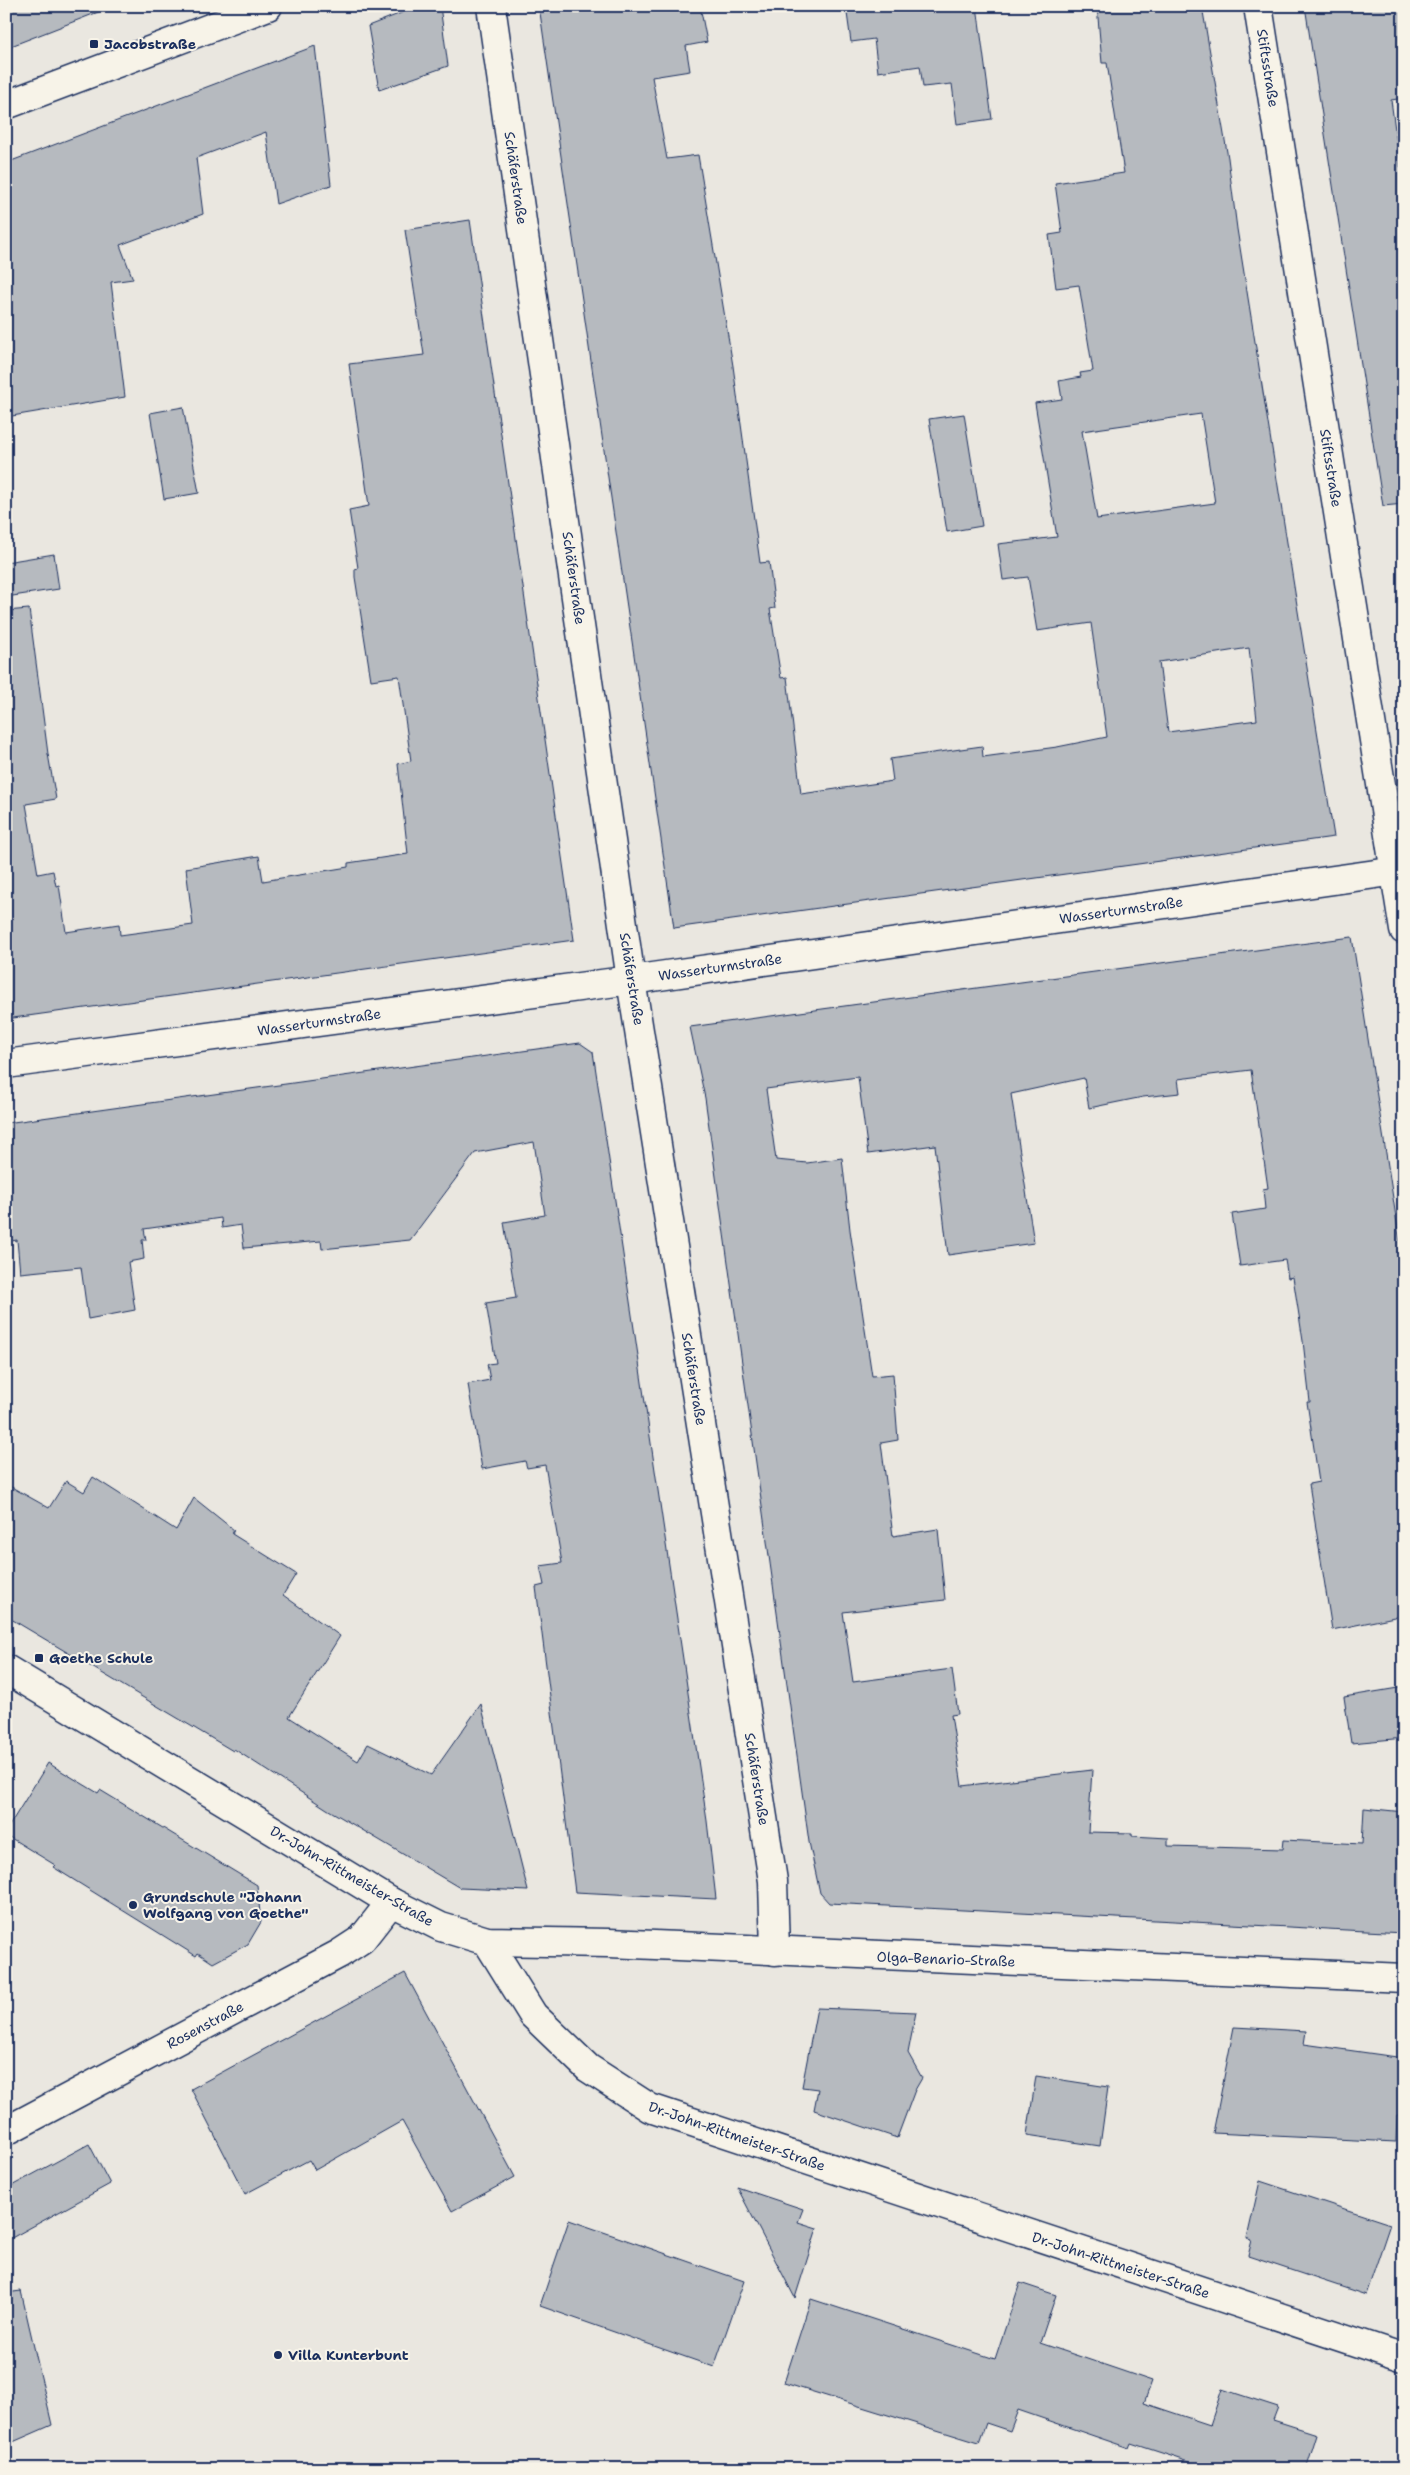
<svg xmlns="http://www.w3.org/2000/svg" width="1410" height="2475" font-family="'Shantell Sans',sans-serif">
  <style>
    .building { fill: #b6babf; stroke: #1b2f5e; fill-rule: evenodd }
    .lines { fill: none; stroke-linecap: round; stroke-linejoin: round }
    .street-casing { stroke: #1b2f5e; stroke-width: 31 }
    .secondary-casing { stroke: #1b2f5e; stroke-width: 31 }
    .street { stroke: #f7f3e8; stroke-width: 28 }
    .secondary { stroke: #f7f3e8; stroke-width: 28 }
    .poi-dot { fill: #1b2f5e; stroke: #f7f3e8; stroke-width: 2 }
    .labels { text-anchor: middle; stroke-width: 4; stroke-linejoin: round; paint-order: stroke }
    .poi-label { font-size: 14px; font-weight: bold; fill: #1b2f5e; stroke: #f7f3e8; text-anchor: start }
    .street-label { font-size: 14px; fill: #1b2f5e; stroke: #f7f3e8 }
  </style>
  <rect width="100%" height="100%" fill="#eae7e0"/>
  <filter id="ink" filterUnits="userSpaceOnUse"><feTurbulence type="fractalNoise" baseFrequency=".02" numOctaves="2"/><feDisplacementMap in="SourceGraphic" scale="10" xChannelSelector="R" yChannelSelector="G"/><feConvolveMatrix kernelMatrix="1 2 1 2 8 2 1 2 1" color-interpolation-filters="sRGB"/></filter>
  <g filter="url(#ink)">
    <g class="building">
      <path d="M6 6H106V9L6 48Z"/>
      <path d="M419 6H440L448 66 379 90 368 26Z"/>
      <path d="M539 6H700L707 42 686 46 690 71 652 77 667 159 698 155 733 366 760 563 769 562 775 608 770 609 781 678 787 677 801 794 893 781 890 759 982 746 983 757 1057 747 1107 737 1091 623 1037 631 1028 577 1003 580 998 544 1057 537 1035 403 1062 399 1059 381 1081 377 1080 373 1093 371 1079 285 1056 288 1049 235 1062 233 1055 183 1124 173 1107 63H1102L1097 6H1202L1228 158 1237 229 1334 837 674 928ZM1201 414 1215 503 1097 519 1082 431ZM1249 648 1257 720 1168 732 1159 662Z"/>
      <path d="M846 6H977L992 119 957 124 952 84 923 87 920 66 878 72 874 39 851 42Z"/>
      <path d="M1305 6H1404V98L1391 100 1400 167 1404 166V504L1383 506Z"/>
      <path d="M315 46 331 185 276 204 266 132 196 158 203 214 120 245 133 279 111 282 125 397 6 417V163Z"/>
      <path d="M470 220 574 940 6 1019V611L29 609 48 754 56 799 26 804 38 874 53 871 56 886 59 885 66 932 119 924 120 935 193 925 186 868 259 856 263 881 348 867V863L408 854 398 764 411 761 399 676 371 680 355 577V569L358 568 349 510 369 506 349 364 424 355 405 230Z"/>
      <path d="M183 407 199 493 164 499 150 413Z"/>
      <path d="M964 414 982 526 947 532 929 419Z"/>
      <path d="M54 554 59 589 6 597V562Z"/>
      <path d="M1352 937 1404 1268V1615L1332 1630 1309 1484 1319 1482 1307 1402H1310L1303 1341 1293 1277 1288 1278 1285 1260 1240 1266 1232 1214 1265 1209 1263 1189 1268 1188 1251 1070 1178 1079 1180 1093 1143 1097 1089 1108 1084 1078 1011 1094 1034 1243 948 1255 935 1145 868 1154 858 1077 766 1089 776 1160 807 1163 842 1158 850 1230 872 1376 893 1374 898 1440 881 1443 893 1536 938 1529 945 1600 843 1612 853 1682 952 1669 958 1714 951 1715 962 1786 1092 1770 1088 1832 1132 1833V1836L1168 1838V1846L1283 1849 1284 1840 1362 1844 1364 1808 1404 1812V1933L829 1903 820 1893 809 1842 705 1098 690 1027Z"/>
      <path d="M580 1043 593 1052 707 1821 716 1899 575 1892 536 1587 544 1585 540 1566 562 1563 545 1465 527 1468 525 1461 482 1469 468 1384 490 1380 487 1364 496 1363 486 1303 516 1298 504 1222 545 1215 534 1142 475 1153 410 1240 322 1249 321 1241 244 1248 241 1225 222 1228 221 1218 144 1229 146 1240H142L144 1259 128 1262 135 1310 88 1319 81 1267 20 1273 17 1240 11 1241 6 1206V1123Z"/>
      <path d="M93 1477 176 1530 194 1498 234 1530 232 1534 296 1574 283 1595 340 1636 289 1717 358 1761 368 1744 431 1775 481 1704 528 1891 460 1888 327 1809 234 1749 233 1751 6 1616V1484L49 1508 66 1481 84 1492Z"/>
      <path d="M1404 1687V1738L1351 1743 1344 1697Z"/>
      <path d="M48 1763 98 1793 100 1790 257 1885 261 1922 248 1944 213 1963 198 1953 196 1956 53 1867 55 1865 6 1835V1831Z"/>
      <path d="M405 1973 515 2177 452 2211 402 2121 315 2170 309 2160 245 2194 191 2089Z"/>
      <path d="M817 2008 916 2012 908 2053 922 2078 915 2090 897 2138 814 2110 818 2089 802 2087Z"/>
      <path d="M1234 2027 1306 2031 1304 2044 1404 2058V2115H1397L1396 2142 1213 2133Z"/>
      <path d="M1036 2076 1108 2087 1100 2146 1027 2135Z"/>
      <path d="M89 2144 110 2184 6 2241V2189Z"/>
      <path d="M1260 2181 1390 2224 1366 2295 1248 2256 1252 2240 1247 2238Z"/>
      <path d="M737 2187 803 2209 798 2222 817 2228 795 2298Z"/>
      <path d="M569 2220 744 2281 714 2367 540 2306Z"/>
      <path d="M1020 2283 1056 2295 1040 2343 1152 2381 1144 2403 1210 2425 1222 2389 1278 2407 1273 2420 1317 2434 1306 2469H1211L1131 2443 1129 2448 1018 2410 1010 2431 986 2423 979 2443 784 2383 811 2299 995 2359Z"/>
      <path d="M21 2291 52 2425 6 2445V2293Z"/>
    </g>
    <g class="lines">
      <defs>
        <g id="street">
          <path d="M491 6 631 980 773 1881 775 1951"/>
          <path d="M1258 6 1404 930"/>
          <path d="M6 1064 631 980 1404 870"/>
          <path d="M487 1941 533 2015 588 2068 650 2108 1404 2358"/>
          <path d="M6 2131 339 1954 362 1939 391 1902"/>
        </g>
        <g id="secondary">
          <path d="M6 105 268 6"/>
          <path d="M6 1669 391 1902 441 1927 487 1941 609 1943 1404 1978"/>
        </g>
      </defs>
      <use href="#street" class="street-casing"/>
      <use href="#secondary" class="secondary-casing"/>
      <use href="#street" class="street"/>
      <use href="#secondary" class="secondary"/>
    </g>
  </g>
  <g class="poi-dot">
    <rect x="89" y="39" width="10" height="10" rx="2.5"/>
    <rect x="34" y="1653" width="10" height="10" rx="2.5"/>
    <circle cx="133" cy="1905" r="5"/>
    <circle cx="278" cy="2355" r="5"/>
  </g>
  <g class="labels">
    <g class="poi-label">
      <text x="104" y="49">Jacobstraße</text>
      <text x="49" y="1663">Goethe Schule</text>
      <text x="143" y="1902">Grundschule "Johann<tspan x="143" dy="16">Wolfgang von Goethe"</tspan></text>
      <text x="288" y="2360">Villa Kunterbunt</text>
    </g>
    <g class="street-label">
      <text transform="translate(1268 68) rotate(81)" y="5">Stiftsstraße</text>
      <text transform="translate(516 178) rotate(82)" y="5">Schäferstraße</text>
      <text transform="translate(1331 468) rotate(81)" y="5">Stiftsstraße</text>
      <text transform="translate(574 578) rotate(82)" y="5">Schäferstraße</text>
      <text transform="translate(1121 910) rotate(-8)" y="5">Wasserturmstraße</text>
      <text transform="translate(720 967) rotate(-8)" y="5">Wasserturmstraße</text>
      <text transform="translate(632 979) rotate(81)" y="5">Schäferstraße</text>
      <text transform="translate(319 1022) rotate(-8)" y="5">Wasserturmstraße</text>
      <text transform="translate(694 1379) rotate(81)" y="5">Schäferstraße</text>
      <text transform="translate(757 1779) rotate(81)" y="5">Schäferstraße</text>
      <text transform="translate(352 1876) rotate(30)" y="5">Dr.-John-Rittmeister-Straße</text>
      <text transform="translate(946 1959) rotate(2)" y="5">Olga-Benario-Straße</text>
      <text transform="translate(205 2025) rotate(-28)" y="5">Rosenstraße</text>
      <text transform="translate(737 2136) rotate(19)" y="5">Dr.-John-Rittmeister-Straße</text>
      <text transform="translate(1121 2265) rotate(18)" y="5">Dr.-John-Rittmeister-Straße</text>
    </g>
  </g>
  <rect width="1410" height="2475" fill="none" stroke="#f7f3e8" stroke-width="25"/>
  <rect x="12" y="12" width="1385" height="2450" fill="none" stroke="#1b2f5e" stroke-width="2" filter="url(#ink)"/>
</svg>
